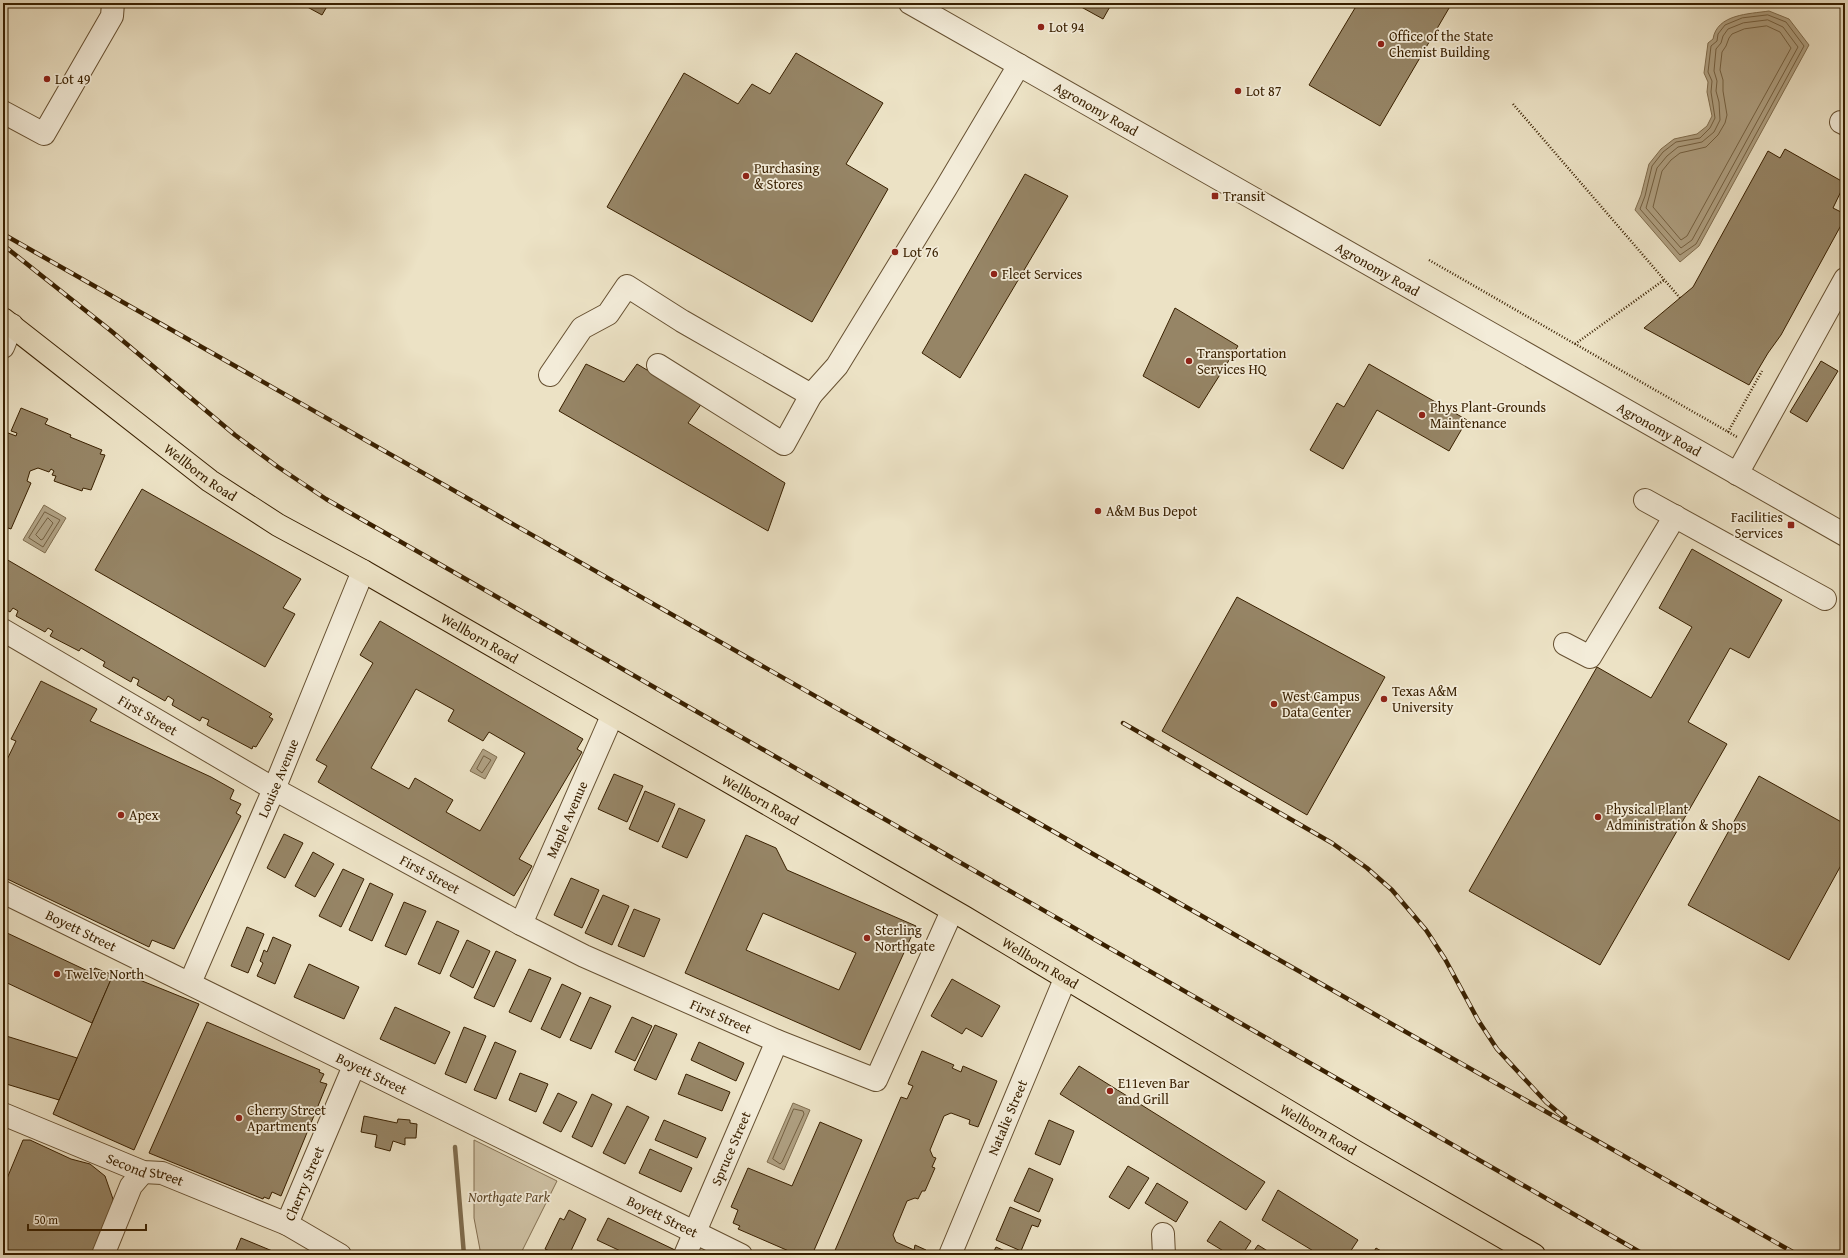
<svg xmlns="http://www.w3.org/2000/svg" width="1848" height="1258" font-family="'Gentium Book Plus',serif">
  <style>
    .green { fill: #cec1a4; stroke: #847052 }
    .water { fill: #afa082; stroke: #806d4e }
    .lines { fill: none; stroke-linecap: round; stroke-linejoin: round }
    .shore { stroke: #746041; stroke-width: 1 }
    .stream { stroke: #806d4e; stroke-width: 4.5 }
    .building { fill: #968566; stroke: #392000; fill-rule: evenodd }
    .minor-casing { stroke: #665031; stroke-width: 24 }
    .major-casing { stroke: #392000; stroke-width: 24 }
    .path { stroke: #392000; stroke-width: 2.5; stroke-dasharray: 1 2; stroke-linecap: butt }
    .minor { stroke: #f3ecd9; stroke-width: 22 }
    .major { stroke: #ece2c5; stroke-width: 22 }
    .rail-casing { stroke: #392000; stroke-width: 4.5 }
    .rail { stroke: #f3ecd9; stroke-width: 3; stroke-dasharray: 9; stroke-linecap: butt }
    .poi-dot { fill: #8f2418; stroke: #f3ecd9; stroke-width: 1.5 }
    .labels { text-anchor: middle; stroke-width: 3.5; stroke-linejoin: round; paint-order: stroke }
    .poi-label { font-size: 14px; fill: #392000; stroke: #f3ecd9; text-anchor: start }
    .street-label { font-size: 14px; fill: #392000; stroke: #f3ecd9 }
    .park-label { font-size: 14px; font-style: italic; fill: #5e4829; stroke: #f3ecd9 }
  </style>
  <rect width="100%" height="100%" fill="#ece2c5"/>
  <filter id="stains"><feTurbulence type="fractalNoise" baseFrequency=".005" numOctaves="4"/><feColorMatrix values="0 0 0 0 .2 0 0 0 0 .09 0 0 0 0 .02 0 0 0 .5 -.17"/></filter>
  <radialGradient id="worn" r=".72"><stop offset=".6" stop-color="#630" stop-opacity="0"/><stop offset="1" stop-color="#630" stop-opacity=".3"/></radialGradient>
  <path class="green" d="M474 1140 557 1181 520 1255H481L474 1218Z"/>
  <g class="water">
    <path d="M1769 11 1789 19 1809 45 1699 246 1680 262 1635 210 1641 195 1649 164 1661 149 1674 139 1697 134 1707 126 1712 116 1707 92 1708 82 1704 73 1708 43 1713 39C1717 14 1749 14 1769 11Z"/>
    <path d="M44 505 66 518 45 553 23 540Z"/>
    <path d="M483 749 497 757 485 779 470 771Z"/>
    <path d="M793 1103 810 1110 784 1170 767 1162Z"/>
  </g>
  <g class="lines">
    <g class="shore">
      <path d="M1768 15 1786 22 1804 46 1696 244 1680 255 1640 209 1645 196 1652 166 1663 152 1676 142 1700 138 1710 128 1715 118 1711 92 1712 81 1708 72 1711 46 1717 41 1718 34 1725 25 1742 18Z"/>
      <path d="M1768 20 1783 27 1798 47 1692 240 1681 248 1646 208 1657 168 1667 156 1678 147 1702 142 1714 132 1720 120 1719 102 1716 91 1717 81 1714 71 1716 49 1721 43 1723 36 1728 29 1743 23Z"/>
      <path d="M1767 26 1780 32 1791 48 1687 236 1681 240 1653 207 1662 171 1671 160 1680 153 1706 147 1718 135 1725 123 1727 115 1723 91V80L1720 70 1722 52 1726 46 1729 38 1732 34 1744 29Z"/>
      <path d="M45 512 60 520 43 547 29 538Z"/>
      <path d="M48 518 53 523 43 539 41 540 36 535Z"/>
      <path d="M484 756 491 760 482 773 477 769Z"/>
      <path d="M794 1109 803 1111 804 1114 782 1162 780 1164 773 1159Z"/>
    </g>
    <path class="stream" d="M455 1147 464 1255"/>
  </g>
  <g class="building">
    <path d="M300 3H329L322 15Z"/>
    <path d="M1074 3H1112L1103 19Z"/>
    <path d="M1358 3H1452L1380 126 1309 85Z"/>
    <path d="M796 53 883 103 846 164 888 189 812 322 607 207 684 73 738 104 752 84 770 94Z"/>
    <path d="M1785 149 1845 183 1833 208 1845 214V218L1781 335 1768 353 1749 385 1644 328 1693 287 1768 151 1780 158Z"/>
    <path d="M1025 174 1068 196 960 378 922 353Z"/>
    <path d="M1175 308 1238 346 1199 408 1143 376Z"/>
    <path d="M1821 361 1838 371 1807 422 1790 412Z"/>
    <path d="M586 364 624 382 637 364 702 403 688 423 785 483 768 531 559 411Z"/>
    <path d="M1369 364 1467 420 1449 451 1377 410 1343 469 1310 450 1337 403 1344 407Z"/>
    <path d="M21 408 48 419 45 424 71 435 70 437 102 450 100 454 105 455 91 490 83 488 82 491 54 481 56 476 52 475 54 471 51 469 49 472 38 468 30 471 27 481 31 483 11 529 5 527 3 531V431L16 436 17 433 11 431Z"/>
    <path d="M142 489 301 579 283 608 295 614 265 667 95 570Z"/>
    <path d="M3 537 7 539 3 548Z"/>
    <path d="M1692 549 1782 600 1749 658 1730 648 1688 722 1727 744 1600 965 1469 891 1597 667 1651 698 1692 627 1659 608Z"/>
    <path d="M6 559 272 714 269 717 273 719 256 747 253 746 252 749 207 725 209 720 202 717 200 721 172 705 174 700 168 696 165 701 137 685 139 680 133 677 131 682 103 666 105 662 81 648 79 651 50 636 53 631 48 628 45 632 16 616 18 611 13 608 10 612 3 608V565Z"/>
    <path d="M1237 597 1385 677 1307 815 1162 731Z"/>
    <path d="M380 621 583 739 577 749 582 752 519 859 532 866 514 896 318 782 327 766 316 760 373 663 360 655ZM416 689 454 710 448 721 483 741 489 732 525 753 480 831 446 812 453 800 415 778 409 789 371 768Z"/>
    <path d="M41 681 97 709 90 721 211 777 234 790 230 799 241 804 236 813 241 816 174 949 152 940 149 947 3 877V768L16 741 11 739Z"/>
    <path d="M614 774 643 786 627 822 598 809Z"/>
    <path d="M1759 776 1845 824V858L1789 960 1688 905Z"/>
    <path d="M645 791 675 804 658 842 629 829Z"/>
    <path d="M679 808 705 820 687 858 662 847Z"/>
    <path d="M284 834 303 843 285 878 267 868Z"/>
    <path d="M746 835 776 848 787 870 916 926 860 1050 685 973ZM763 913 856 953 839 990 746 950Z"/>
    <path d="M313 852 334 864 315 897 295 886Z"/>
    <path d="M343 869 364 879 341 927 319 916Z"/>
    <path d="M571 878 599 890 582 928 554 915Z"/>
    <path d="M370 883 393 894 372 941 349 930Z"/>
    <path d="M603 895 629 906 612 945 585 933Z"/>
    <path d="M404 902 426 911 406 955 385 946Z"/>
    <path d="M634 909 660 919 644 957 618 946Z"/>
    <path d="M437 921 459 931 440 974 418 964Z"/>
    <path d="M3 924 7 925 5 932 92 973 95 968 113 975 92 1023 3 981Z"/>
    <path d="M247 927 264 934 248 973 231 966Z"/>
    <path d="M273 937 291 945 275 984 257 976 263 963 260 961 264 950 267 952Z"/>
    <path d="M467 940 490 951 473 988 450 976Z"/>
    <path d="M496 951 516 960 494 1007 474 998Z"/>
    <path d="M309 964 359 987 344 1019 294 997Z"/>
    <path d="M529 969 551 978 531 1022 509 1012Z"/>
    <path d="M115 970 199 1004 134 1150 53 1114Z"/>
    <path d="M952 979 1000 1006 982 1037 966 1028 962 1034 931 1016Z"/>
    <path d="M562 984 581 993 560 1038 541 1029Z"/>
    <path d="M590 997 611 1006 591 1049 570 1040Z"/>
    <path d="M395 1007 450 1032 435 1064 380 1039Z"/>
    <path d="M632 1017 652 1026 635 1061 615 1052Z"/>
    <path d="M207 1022 320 1070 319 1072 324 1074 320 1082 327 1084 281 1196 272 1192 269 1199 264 1197 263 1199 149 1153Z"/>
    <path d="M655 1025 677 1034 656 1080 634 1070Z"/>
    <path d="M464 1027 486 1036 466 1083 445 1074Z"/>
    <path d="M3 1035 77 1058 59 1100 3 1083Z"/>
    <path d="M495 1042 516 1051 496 1099 474 1090Z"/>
    <path d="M699 1042 744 1063 736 1081 691 1060Z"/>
    <path d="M922 1051 954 1065 952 1068 961 1072 963 1066 997 1081 978 1127 969 1124 970 1120 951 1113 944 1116 930 1150 933 1157 936 1158 932 1167 935 1168 925 1191H922L918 1199 915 1198 907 1201 893 1235 896 1242 914 1250 915 1245 926 1250 924 1255H833L901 1097 907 1099 913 1086 908 1084Z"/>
    <path d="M1079 1066 1265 1182 1246 1210 1060 1094Z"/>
    <path d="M520 1073 548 1084 536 1112 509 1100Z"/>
    <path d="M686 1074 730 1092 722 1111 678 1094Z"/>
    <path d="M558 1093 577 1102 561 1132 543 1123Z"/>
    <path d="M592 1094 612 1104 592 1147 572 1137Z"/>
    <path d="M627 1106 649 1117 625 1164 603 1153Z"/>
    <path d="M364 1116 397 1123 398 1119 410 1120V1123L417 1124 416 1138H405V1145L393 1141 390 1151 375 1147 377 1135 361 1132Z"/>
    <path d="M664 1120 706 1138 697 1158 655 1140Z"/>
    <path d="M1049 1120 1074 1131 1060 1165 1035 1154Z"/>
    <path d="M820 1122 862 1140 812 1255H798L738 1229 740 1226 733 1223 738 1210 731 1207 748 1168 792 1186Z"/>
    <path d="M23 1140H30L71 1159 90 1164 105 1176 113 1199 110 1212 101 1230 92 1255H3V1188Z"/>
    <path d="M650 1149 692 1168 681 1192 639 1173Z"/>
    <path d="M1128 1166 1149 1178 1129 1209 1109 1197Z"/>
    <path d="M1029 1168 1053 1179 1039 1212 1014 1201Z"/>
    <path d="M1157 1183 1188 1202 1176 1222 1145 1203Z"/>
    <path d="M1278 1190 1358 1240 1348 1255H1320L1262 1220Z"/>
    <path d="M1010 1207 1041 1220 1038 1227 1032 1225 1021 1251 996 1240Z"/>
    <path d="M569 1210 586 1219 569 1255H558L545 1249 560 1218 564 1220Z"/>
    <path d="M608 1218 675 1250 672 1255H629L597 1240Z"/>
    <path d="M1220 1221 1251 1241 1242 1255H1230L1207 1241Z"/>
    <path d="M241 1238 282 1255H234Z"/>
    <path d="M1258 1245 1274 1255H1251Z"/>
    <path d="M996 1247 1014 1255H992Z"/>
    <path d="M1376 1248 1388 1255H1372Z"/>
  </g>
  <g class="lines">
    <defs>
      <g id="minor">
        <path id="s1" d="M910 3 1845 535"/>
        <path d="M3 112 44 134 112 16 113 3"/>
        <path d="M1841 122 1845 124"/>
        <path d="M3 347 12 325"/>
        <path d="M658 365 784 444 811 395"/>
        <path d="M550 375 582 328 608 314 627 286 682 321 811 395 837 366 946 188 1019 65"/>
        <path d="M1737 474 1845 279"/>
        <path d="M1645 500 1825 599"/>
        <path id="s2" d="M3 630 274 789 521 924 584 956 777 1041 876 1080 952 911"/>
        <path d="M1565 644 1590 657 1675 516"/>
        <path id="s3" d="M3 892 741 1255"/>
        <path id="s4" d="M521 924 612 716"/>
        <path id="s5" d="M190 983 274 789 363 571"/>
        <path id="s6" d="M3 1114 143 1172 162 1173 287 1224 340 1255"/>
        <path id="s7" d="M287 1224 354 1066"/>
        <path d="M1163 1234 1164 1255"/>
        <path d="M103 1255 131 1186 143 1172"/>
        <path id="s8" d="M685 1255 777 1041"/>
        <path id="s9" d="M950 1255 1065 979"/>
      </g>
      <g id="major">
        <path id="s10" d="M3 319 210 481 278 525 363 571 964 917 1356 1152 1534 1255"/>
      </g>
    </defs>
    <use href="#minor" class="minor-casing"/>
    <use href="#major" class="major-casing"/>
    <g class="path">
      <path d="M1513 104 1680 298"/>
      <path d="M1429 260 1737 437"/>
      <path d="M1575 344 1664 280"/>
      <path d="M1728 432 1762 371"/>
    </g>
    <use href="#minor" class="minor"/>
    <use href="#major" class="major"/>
    <defs>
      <g id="rail">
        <path d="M3 234 1798 1255"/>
        <path d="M3 245 110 330 235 435 278 467 326 499 1645 1255"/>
        <path d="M1123 723 1332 843 1367 868 1392 890 1426 930 1445 959 1478 1020 1497 1049 1546 1102 1565 1118"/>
      </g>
    </defs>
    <use href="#rail" class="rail-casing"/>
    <use href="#rail" class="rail"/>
  </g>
  <g class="poi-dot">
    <circle cx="1041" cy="27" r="4"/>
    <circle cx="1381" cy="44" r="4"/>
    <circle cx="47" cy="79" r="4"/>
    <circle cx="1238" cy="91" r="4"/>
    <circle cx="746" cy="176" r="4"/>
    <rect x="1211" y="192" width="8" height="8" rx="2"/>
    <circle cx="895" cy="252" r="4"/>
    <circle cx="994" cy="274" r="4"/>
    <circle cx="1189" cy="361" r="4"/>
    <circle cx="1422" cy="415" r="4"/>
    <circle cx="1098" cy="511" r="4"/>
    <rect x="1787" y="521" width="8" height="8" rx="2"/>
    <circle cx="1384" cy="699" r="4"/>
    <circle cx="1274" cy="704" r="4"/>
    <circle cx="121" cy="815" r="4"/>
    <circle cx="1598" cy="817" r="4"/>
    <circle cx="867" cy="938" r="4"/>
    <circle cx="57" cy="974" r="4"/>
    <circle cx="1110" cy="1091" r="4"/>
    <circle cx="239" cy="1118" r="4"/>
  </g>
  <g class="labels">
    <g class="poi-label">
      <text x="1049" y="32">Lot 94</text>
      <text x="1389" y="41">Office of the State<tspan x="1389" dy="16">Chemist Building</tspan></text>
      <text x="55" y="84">Lot 49</text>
      <text x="1246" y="96">Lot 87</text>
      <text x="754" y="173">Purchasing<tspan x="754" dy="16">&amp; Stores</tspan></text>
      <text x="1223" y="201">Transit</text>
      <text x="903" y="257">Lot 76</text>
      <text x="1002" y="279">Fleet Services</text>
      <text x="1197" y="358">Transportation<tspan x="1197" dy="16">Services HQ</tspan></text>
      <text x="1430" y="412">Phys Plant-Grounds<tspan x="1430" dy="16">Maintenance</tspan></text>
      <text x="1106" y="516">A&amp;M Bus Depot</text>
      <text x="1783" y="522" text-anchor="end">Facilities<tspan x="1783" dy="16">Services</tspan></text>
      <text x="1392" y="696">Texas A&amp;M<tspan x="1392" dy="16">University</tspan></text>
      <text x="1282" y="701">West Campus<tspan x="1282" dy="16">Data Center</tspan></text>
      <text x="1606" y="814">Physical Plant<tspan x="1606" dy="16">Administration &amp; Shops</tspan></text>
      <text x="129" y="820">Apex</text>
      <text x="875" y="935">Sterling<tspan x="875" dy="16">Northgate</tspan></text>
      <text x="65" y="979">Twelve North</text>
      <text x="1118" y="1088">E11even Bar<tspan x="1118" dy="16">and Grill</tspan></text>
      <text x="247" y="1115">Cherry Street<tspan x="247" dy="16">Apartments</tspan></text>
    </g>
    <g class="street-label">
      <text dy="5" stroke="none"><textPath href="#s1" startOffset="214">Agronomy Road</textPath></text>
      <text dy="5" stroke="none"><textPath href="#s1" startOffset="538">Agronomy Road</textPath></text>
      <text dy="5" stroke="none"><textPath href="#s1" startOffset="862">Agronomy Road</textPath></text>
      <text dy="5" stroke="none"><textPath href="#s10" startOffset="250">Wellborn Road</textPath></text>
      <text dy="5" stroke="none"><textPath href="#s10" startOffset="575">Wellborn Road</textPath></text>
      <text dy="5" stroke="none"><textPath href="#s2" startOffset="168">First Street</textPath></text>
      <text dy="5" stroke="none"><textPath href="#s5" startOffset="223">Louise Avenue</textPath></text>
      <text dy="5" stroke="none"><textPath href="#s10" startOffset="899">Wellborn Road</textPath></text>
      <text dy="5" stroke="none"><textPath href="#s4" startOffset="114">Maple Avenue</textPath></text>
      <text dy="5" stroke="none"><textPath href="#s2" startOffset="492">First Street</textPath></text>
      <text dy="5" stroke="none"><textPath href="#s3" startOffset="87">Boyett Street</textPath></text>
      <text dy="5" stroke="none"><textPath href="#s10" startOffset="1223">Wellborn Road</textPath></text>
      <text dy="5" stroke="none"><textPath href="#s2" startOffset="816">First Street</textPath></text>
      <text dy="5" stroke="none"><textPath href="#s3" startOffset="411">Boyett Street</textPath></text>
      <text dy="5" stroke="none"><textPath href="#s9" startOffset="149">Natalie Street</textPath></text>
      <text dy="5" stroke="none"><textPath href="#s10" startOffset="1547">Wellborn Road</textPath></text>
      <text dy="5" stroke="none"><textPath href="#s8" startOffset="116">Spruce Street</textPath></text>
      <text dy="5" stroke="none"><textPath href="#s6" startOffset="153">Second Street</textPath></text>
      <text dy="5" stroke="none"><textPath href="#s7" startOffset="44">Cherry Street</textPath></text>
      <text dy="5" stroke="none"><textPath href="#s3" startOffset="735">Boyett Street</textPath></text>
    </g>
    <g class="park-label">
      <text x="509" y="1202">Northgate Park</text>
    </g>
  </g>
  <rect width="1848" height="1258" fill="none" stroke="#ece2c5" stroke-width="16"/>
  <rect x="4" y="4" width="1840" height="1250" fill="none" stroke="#392000" stroke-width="2"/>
  <rect x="8" y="8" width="1832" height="1242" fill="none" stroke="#392000"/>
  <path d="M28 1224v6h118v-6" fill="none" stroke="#392000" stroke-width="2"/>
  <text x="34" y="1224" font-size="12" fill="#392000" stroke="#f3ecd9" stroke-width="3" paint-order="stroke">50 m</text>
  <rect width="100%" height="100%" filter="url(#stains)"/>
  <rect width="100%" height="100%" fill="url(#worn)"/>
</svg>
